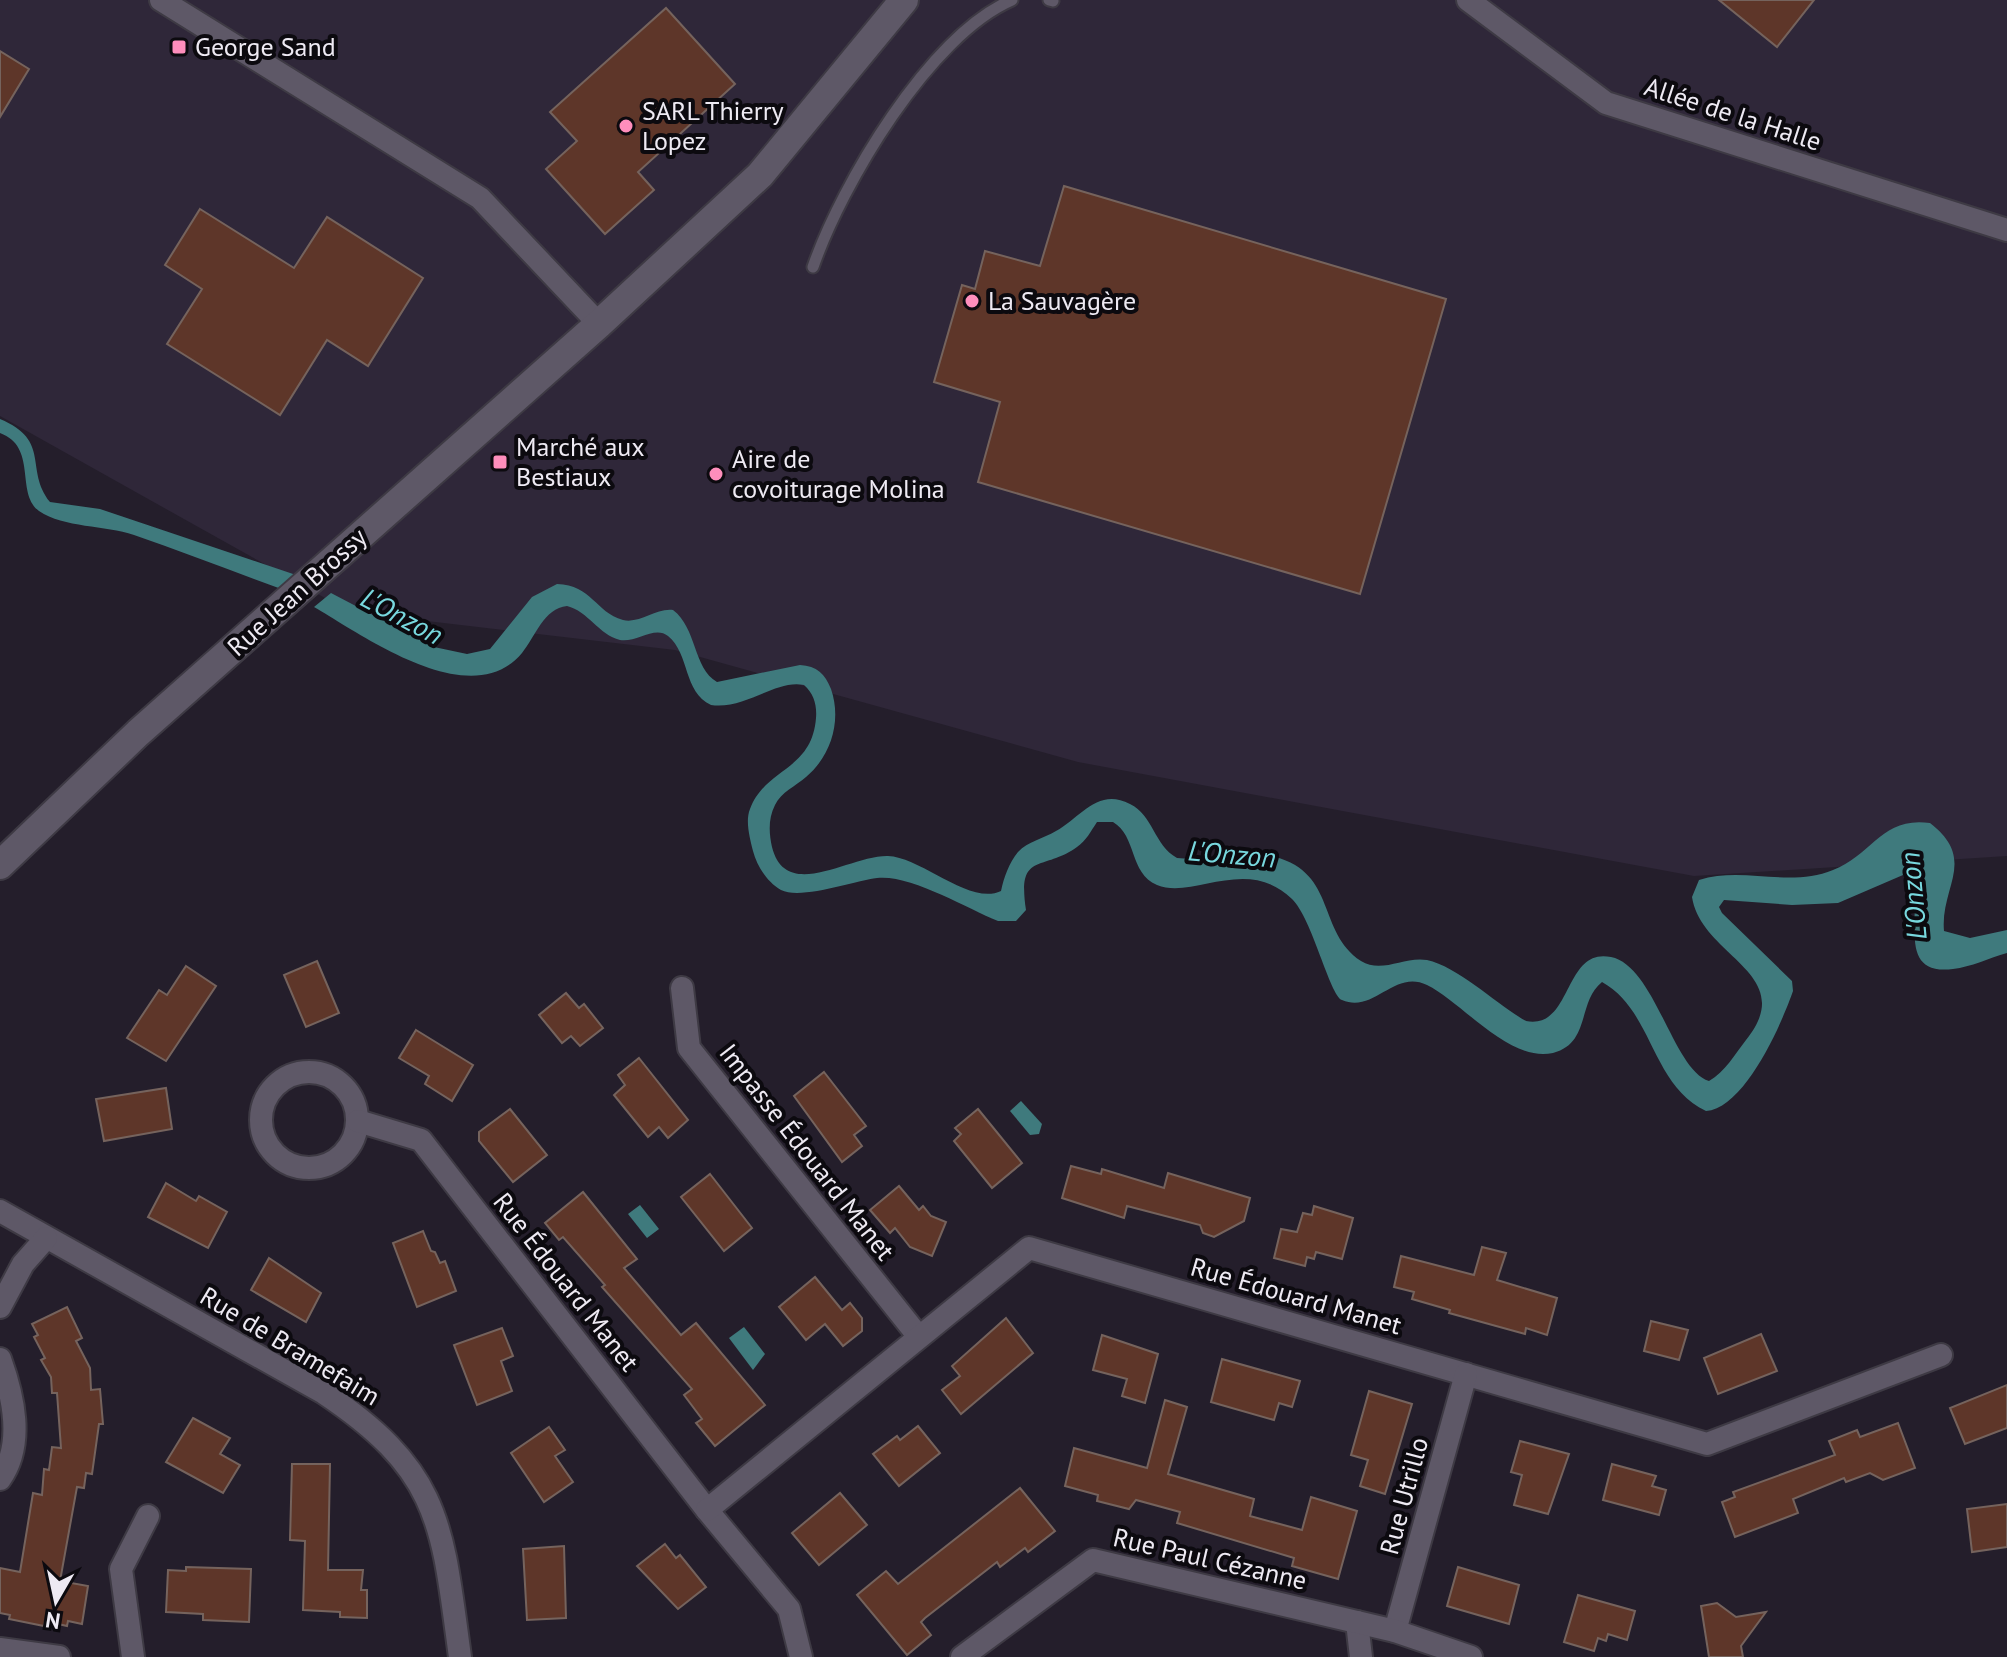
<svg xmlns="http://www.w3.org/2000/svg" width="2007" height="1657" font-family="'PT Sans',sans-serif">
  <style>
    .built { fill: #2f2739 }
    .water { fill: #3f7a7d }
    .building { fill: #5e3629; stroke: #75635d; stroke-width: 2 }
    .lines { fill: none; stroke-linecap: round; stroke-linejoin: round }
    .service-casing { stroke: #3e3a44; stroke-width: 15 }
    .minor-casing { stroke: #3e3a44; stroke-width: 26 }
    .tertiary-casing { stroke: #3e3a44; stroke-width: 32 }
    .service { stroke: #5e5867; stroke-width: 11 }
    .minor { stroke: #5e5867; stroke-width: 22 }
    .tertiary { stroke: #5e5867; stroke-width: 28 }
    .poi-dot { fill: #fe8ebc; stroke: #0c0a0f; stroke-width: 3 }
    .labels { text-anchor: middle; stroke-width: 8; stroke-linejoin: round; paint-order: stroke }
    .poi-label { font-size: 26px; fill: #eeeaf3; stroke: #0c0a0f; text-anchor: start }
    .street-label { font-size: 26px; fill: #eeeaf3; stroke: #0c0a0f }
    .water-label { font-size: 28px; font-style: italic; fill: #78d8de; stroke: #0c0a0f }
  </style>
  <rect width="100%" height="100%" fill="#241e2b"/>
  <path class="built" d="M0 0H2007V856L1694 876 1078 762 675 650 350 612 0 416Z"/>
  <g class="water">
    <path d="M0 419C52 441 24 469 50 502L100 509 299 576 284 590C234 572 184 552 134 535 105 525 64 528 39 511 15 493 38 447 0 433Z"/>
    <path d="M557 584C592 585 595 612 623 620 640 624 655 608 673 610 697 628 693 668 717 682L800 665C817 666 825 674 831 689 842 721 831 756 806 777 796 786 781 792 775 805 768 819 769 833 772 847 786 903 850 855 888 856 921 857 970 906 1001 891 1004 877 1009 863 1018 852 1028 841 1043 839 1056 831 1081 817 1098 787 1130 804 1153 815 1154 845 1177 858 1210 862 1243 849 1275 857 1337 873 1317 932 1361 961 1382 974 1404 956 1427 960 1459 967 1497 1005 1526 1021 1573 1030 1563 947 1611 957 1655 966 1673 1070 1709 1081 1725 1072 1735 1054 1746 1040 1800 973 1701 957 1692 897L1699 880C1743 866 1789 888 1833 870 1872 855 1882 816 1930 823 1978 860 1940 887 1944 931L1970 938 2007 930V953C1989 958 1971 967 1953 969 1887 977 1933 896 1903 875L1838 903 1792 905 1724 900 1719 907 1722 913 1792 981 1793 991C1782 1023 1745 1108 1706 1111 1651 1085 1653 1010 1602 982 1577 1002 1591 1043 1553 1053 1510 1063 1463 1003 1427 985 1394 969 1374 1014 1342 1000 1330 996 1312 918 1292 899 1247 855 1193 900 1157 885 1129 873 1137 836 1113 822H1097C1091 831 1086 841 1077 847 1042 872 1017 851 1026 910L1016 921H998C966 908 910 874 877 878 854 881 801 900 781 890 767 882 757 866 753 851 750 839 745 821 750 809 765 768 812 771 816 718 817 705 814 694 804 685 776 679 745 710 711 705 683 692 690 654 668 636 655 625 636 643 620 640 599 635 588 611 567 606 544 608 535 637 522 653 471 714 364 636 314 607L331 593 434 647 467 654 490 649 532 597Z"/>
    <path d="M1021 1101 1042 1124 1039 1134 1030 1135 1010 1111Z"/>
    <path d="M640 1205 659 1229 647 1238 628 1214Z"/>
    <path d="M744 1327 765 1354 753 1370 729 1338Z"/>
  </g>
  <g class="building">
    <path d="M1719 0H1814L1777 47Z"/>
    <path d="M666 8 735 84 638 172 654 190 605 234 546 169 577 141 550 112Z"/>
    <path d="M0 51 29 69 0 117Z"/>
    <path d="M1064 186 1446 299 1360 594 978 482 1000 402 934 382 962 285 975 289 985 251 1040 266Z"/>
    <path d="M200 209 294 268 327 217 423 278 368 366 327 340 280 415 167 344 202 289 165 265Z"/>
    <path d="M317 961 339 1013 306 1027 284 975Z"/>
    <path d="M186 966 216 986 166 1061 127 1038 159 990 167 995Z"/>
    <path d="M566 993 579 1008 584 1004 603 1028 580 1046 571 1036 562 1043 539 1015Z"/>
    <path d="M416 1030 473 1065 452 1101 425 1084 429 1076 399 1058Z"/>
    <path d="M639 1058 688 1120 668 1138 659 1127 648 1137 614 1095 625 1085 618 1075Z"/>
    <path d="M824 1072 866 1126 854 1135 862 1146 842 1162 794 1096Z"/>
    <path d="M166 1088 172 1129 104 1141 96 1099Z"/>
    <path d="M510 1109 547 1155 513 1182 479 1141V1132Z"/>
    <path d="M978 1109 1022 1163 992 1188 954 1141 961 1134 955 1128Z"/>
    <path d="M1071 1166 1101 1174 1102 1169 1164 1188 1168 1173 1250 1198 1244 1221 1214 1237 1203 1233 1200 1225 1127 1206 1124 1218 1062 1198Z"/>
    <path d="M710 1174 752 1228 724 1251 681 1197Z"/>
    <path d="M166 1183 196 1201 199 1196 227 1212 208 1248 148 1217Z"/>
    <path d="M899 1186 919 1210 923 1206 931 1216 946 1222 932 1256 910 1247 895 1228 890 1233 870 1210Z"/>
    <path d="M583 1192 637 1259 624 1268 681 1335 696 1323 765 1405 715 1446 696 1423 702 1419 684 1395 692 1389 602 1287 605 1285 563 1237 559 1240 545 1223Z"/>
    <path d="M1314 1206 1353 1218 1342 1259 1316 1252 1314 1259 1307 1257 1305 1266 1274 1258 1281 1229 1297 1232 1303 1213 1312 1215Z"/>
    <path d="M423 1231 431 1251 435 1252 440 1263 445 1261 456 1291 417 1307 393 1243Z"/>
    <path d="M1482 1247 1506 1253 1497 1280 1557 1298 1547 1335 1526 1328 1525 1334 1449 1313 1450 1310 1412 1299 1414 1292 1394 1287 1401 1256 1474 1275Z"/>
    <path d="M269 1258 321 1293 306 1322 251 1290Z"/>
    <path d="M815 1277 842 1310 850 1303 862 1318V1331L843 1346 825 1324 806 1340 779 1307Z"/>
    <path d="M67 1307 82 1338 76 1341 90 1368 91 1390 100 1389 103 1424H99L92 1474 86 1473 84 1488 77 1487 60 1581 88 1586 82 1624 68 1621 67 1626 45 1621 44 1626 9 1619 10 1615 0 1613V1568L20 1572 33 1493 42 1495 44 1469 49 1470 52 1447 61 1448 57 1393H52L51 1377 41 1360 45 1358 34 1337 38 1335 32 1324Z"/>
    <path d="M1006 1318 1033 1353 961 1414 942 1390 960 1376 952 1366Z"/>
    <path d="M1651 1321 1688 1330 1679 1360 1644 1351Z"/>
    <path d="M502 1328 513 1356 501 1361 512 1391 477 1405 454 1345Z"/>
    <path d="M1761 1334 1777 1371 1718 1394 1704 1358Z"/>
    <path d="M1102 1335 1158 1354 1145 1403 1122 1396 1127 1379 1093 1370Z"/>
    <path d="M1222 1359 1300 1381 1292 1407 1279 1403 1274 1420 1211 1402Z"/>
    <path d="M2007 1385V1428L1965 1444 1950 1408Z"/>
    <path d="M1369 1391 1412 1404 1385 1494 1360 1486 1368 1460 1351 1455Z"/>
    <path d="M1165 1400 1187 1407 1168 1474 1254 1499 1250 1516 1302 1530 1311 1497 1357 1511 1338 1579 1292 1566 1294 1558 1177 1523 1180 1512 1136 1500 1129 1509 1097 1501 1098 1495 1065 1486 1074 1448 1147 1468Z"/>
    <path d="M193 1418 230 1438 220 1454 240 1465 223 1493 166 1462Z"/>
    <path d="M1898 1423 1915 1468 1883 1480 1870 1473 1846 1482 1844 1478 1793 1499 1798 1513 1735 1537 1722 1502 1735 1497 1733 1492 1835 1455 1829 1441 1857 1430 1860 1437Z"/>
    <path d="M918 1426 940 1453 899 1486 873 1454 897 1436 900 1440Z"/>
    <path d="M549 1427 565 1450 555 1456 573 1482 544 1502 511 1453Z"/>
    <path d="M1520 1441 1569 1454 1548 1514 1514 1505 1522 1475 1511 1472Z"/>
    <path d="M292 1464H330L328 1570H363L361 1590H367V1618L340 1617V1612L303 1610 305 1541 290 1540Z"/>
    <path d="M1612 1464 1656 1476 1652 1486 1666 1490 1659 1515 1603 1500Z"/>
    <path d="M1020 1488 1055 1531 1028 1552 1025 1548 1000 1567 997 1562 925 1618 921 1622 931 1635 907 1655 857 1595 886 1571 898 1584Z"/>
    <path d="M840 1493 867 1525 819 1565 792 1533Z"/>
    <path d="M2007 1504V1547L1972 1552 1967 1509Z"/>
    <path d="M665 1544 676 1558 680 1555 706 1587 678 1609 637 1566Z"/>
    <path d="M564 1546 566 1618 527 1620 523 1549Z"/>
    <path d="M186 1567 251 1569 249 1622 203 1620V1614L166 1612 168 1570 186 1571Z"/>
    <path d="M1458 1567 1519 1585 1509 1624 1447 1606Z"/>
    <path d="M1578 1595 1635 1611 1627 1640 1608 1634 1606 1641 1598 1638 1594 1651 1564 1642Z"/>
    <path d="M1717 1603 1736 1617 1766 1612 1741 1646 1743 1657H1709L1701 1606Z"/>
  </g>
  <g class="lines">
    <defs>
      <g id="service">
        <path d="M1049 0 1053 1"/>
        <path d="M813 267C842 184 929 36 1012 0"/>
      </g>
      <g id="minor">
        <path d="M161 0 480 198 599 324"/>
        <path d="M1468 0 1606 103 2007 230"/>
        <path d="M682 988 689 1048 919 1337"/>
        <circle cx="309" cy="1120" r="48"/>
        <path d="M358 1121 421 1140 707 1510 789 1609 801 1657"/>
        <path d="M0 1211 324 1393C442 1472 442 1525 460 1657"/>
        <path d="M0 1307 23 1264 46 1238"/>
        <path d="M0 1359C13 1395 25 1444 0 1479"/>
        <path d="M707 1510 1029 1248 1707 1444 1941 1355"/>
        <path d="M1357 1622 1361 1657"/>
        <path d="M1395 1631 1466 1374"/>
        <path d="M0 1649 59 1657"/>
        <path d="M133 1657 121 1569 148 1516"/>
        <path d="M962 1657 1093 1560 1395 1631 1471 1657"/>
      </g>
      <path id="tertiary" d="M0 865 138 733 599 324 760 175 904 0"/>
    </defs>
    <use href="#service" class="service-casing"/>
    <use href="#minor" class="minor-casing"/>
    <use href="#tertiary" class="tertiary-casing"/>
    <use href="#service" class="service"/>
    <use href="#minor" class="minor"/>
    <use href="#tertiary" class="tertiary"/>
  </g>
  <g class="poi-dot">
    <rect x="171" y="39" width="16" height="16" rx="4"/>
    <circle cx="626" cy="126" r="8"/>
    <circle cx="972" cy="301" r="8"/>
    <rect x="492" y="454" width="16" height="16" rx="4"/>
    <circle cx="716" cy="474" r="8"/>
  </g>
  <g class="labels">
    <g class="poi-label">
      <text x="195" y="56">George Sand</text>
      <text x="642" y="120">SARL Thierry<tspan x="642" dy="30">Lopez</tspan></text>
      <text x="988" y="310">La Sauvagère</text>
      <text x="516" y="456">Marché aux<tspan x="516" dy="30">Bestiaux</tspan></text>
      <text x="732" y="468">Aire de<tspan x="732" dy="30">covoiturage Molina</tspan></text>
    </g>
    <g class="street-label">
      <text transform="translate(1733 114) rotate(18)" y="9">Allée de la Halle</text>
      <text transform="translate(297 592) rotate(-42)" y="9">Rue Jean Brossy</text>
      <text transform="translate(807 1152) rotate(52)" y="9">Impasse Édouard Manet</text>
      <text transform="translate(566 1282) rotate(52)" y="9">Rue Édouard Manet</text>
      <text transform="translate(1296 1296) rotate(16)" y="9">Rue Édouard Manet</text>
      <text transform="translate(290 1346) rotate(31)" y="9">Rue de Bramefaim</text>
      <text transform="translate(1404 1496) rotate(-75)" y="9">Rue Utrillo</text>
      <text transform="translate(1210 1559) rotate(13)" y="9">Rue Paul Cézanne</text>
    </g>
    <g class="water-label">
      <text transform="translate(402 616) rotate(28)" y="10">L'Onzon</text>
      <text transform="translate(1232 854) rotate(5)" y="10">L'Onzon</text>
      <text transform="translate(1913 896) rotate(-95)" y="10">L'Onzon</text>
    </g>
  </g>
  <g transform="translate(56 1601) rotate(189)" stroke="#0c0a0f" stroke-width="6" paint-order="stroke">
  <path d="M0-6L14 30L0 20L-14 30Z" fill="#eeeaf3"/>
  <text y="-12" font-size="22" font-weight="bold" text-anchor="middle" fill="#eeeaf3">N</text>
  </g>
</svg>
